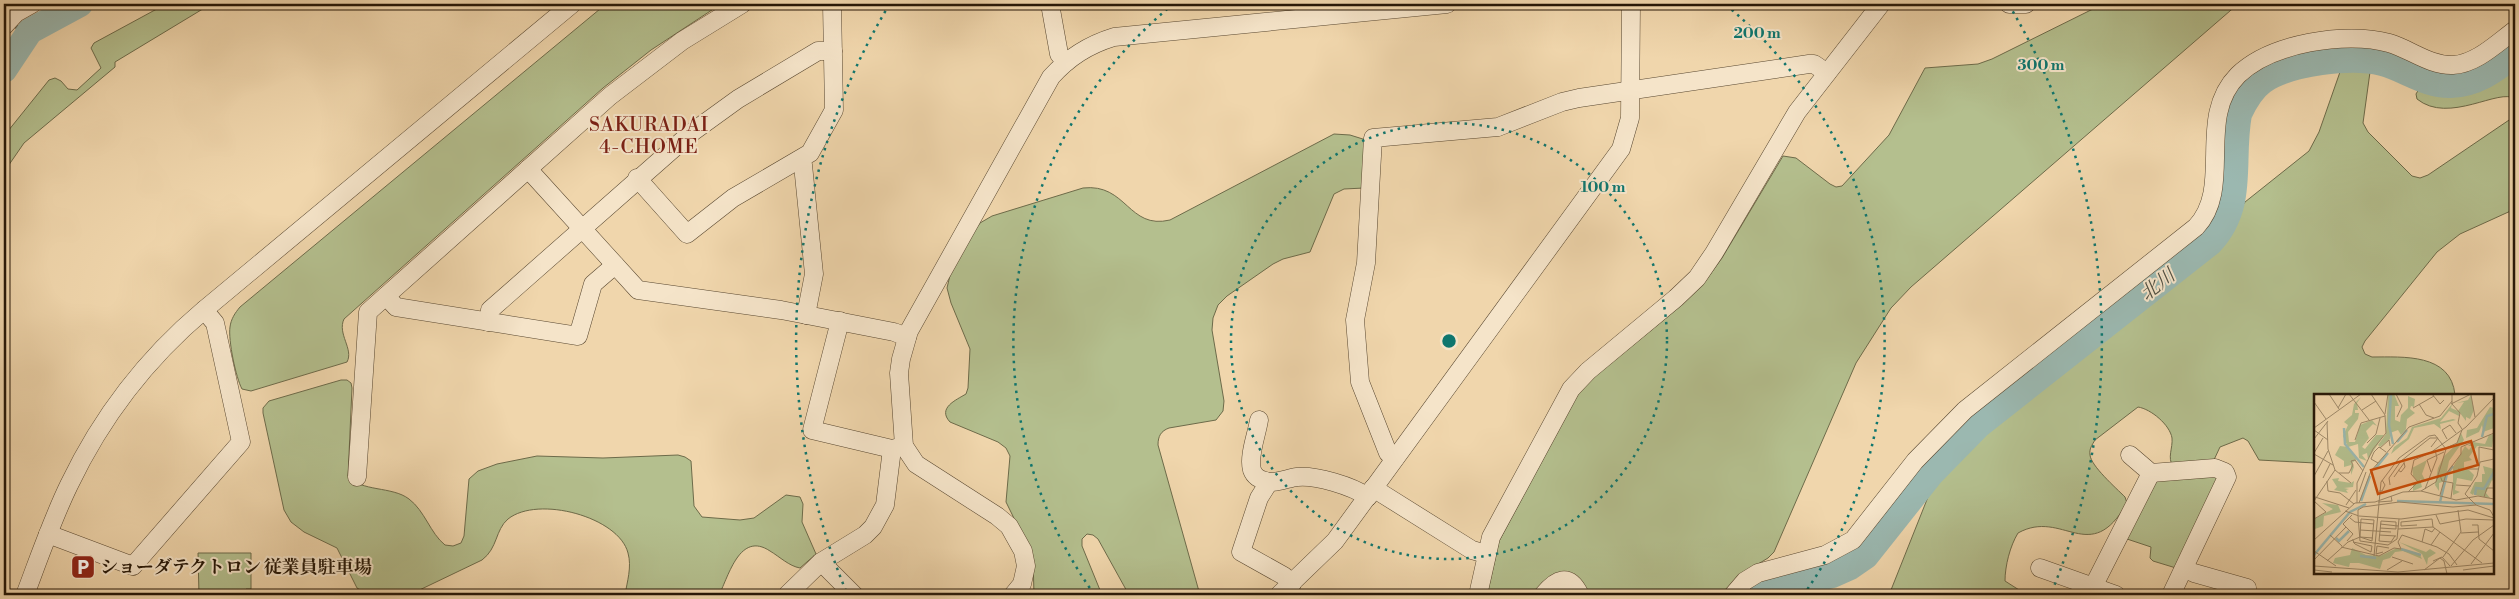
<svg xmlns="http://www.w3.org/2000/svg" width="2519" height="599" font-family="'Libre Bodoni','Noto Serif JP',serif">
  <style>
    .green { fill: #b4bf8e; stroke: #6d6b4a }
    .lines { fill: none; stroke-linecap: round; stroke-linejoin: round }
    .stream { stroke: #6c786c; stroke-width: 4.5 }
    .river { stroke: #9bb8b0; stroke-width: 26 }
    .minor-casing { stroke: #584730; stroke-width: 19 }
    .minor { stroke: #f5e4c9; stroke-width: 18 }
    .ring { fill: none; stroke: #0f766e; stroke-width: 2.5; stroke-dasharray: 2.5 5 }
    .labels { text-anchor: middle; stroke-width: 4; stroke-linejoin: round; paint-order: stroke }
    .poi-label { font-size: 18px; font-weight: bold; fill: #261707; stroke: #f5e4c9; text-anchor: start }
    .neighbourhood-label { font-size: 19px; letter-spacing: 1px; fill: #7a1f14; stroke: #f5e4c9 }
    .water-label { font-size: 19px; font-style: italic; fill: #4f4f42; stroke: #f5e4c9 }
    .inset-river { fill: none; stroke: #9bb8b0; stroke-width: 2.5 }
    .inset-road { fill: none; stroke: #9f8a6a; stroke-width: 1 }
    .view { fill: #cb4f0b; fill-opacity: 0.15; stroke: #cb4f0b; stroke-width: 2.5 }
    .inset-edge { fill: none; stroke: #261707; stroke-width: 2.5 }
    .centre { fill: #0f766e; stroke: #f5e4c9; stroke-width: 2.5 }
    .ring-label { font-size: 15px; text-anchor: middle; font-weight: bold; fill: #0f766e; stroke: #f5e4c9; stroke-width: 4; stroke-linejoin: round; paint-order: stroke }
  </style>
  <rect width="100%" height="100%" fill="#f0d6ac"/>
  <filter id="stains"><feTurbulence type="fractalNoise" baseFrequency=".004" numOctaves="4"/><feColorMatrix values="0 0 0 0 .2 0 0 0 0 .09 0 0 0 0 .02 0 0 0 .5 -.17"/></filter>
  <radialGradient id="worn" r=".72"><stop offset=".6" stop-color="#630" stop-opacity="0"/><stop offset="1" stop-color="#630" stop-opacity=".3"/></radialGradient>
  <g class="green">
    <path d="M166 4H211L115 62V67L24 143 4 172V136L49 80 55 78 61 81 68 89 77 90 101 68 91 48 94 43Z"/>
    <path d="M606 4H721L651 50 603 88 344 319C337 334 354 349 347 362L251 391 242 389C236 378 228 340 230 327 231 319 235 313 240 307Z"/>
    <path d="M2103 4H2238L1911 287 1891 308 1856 363 1774 552 1768 558 1740 575 1723 595H1585L1576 580 1537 595H1487L1499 541 1578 394 1594 377 1682 305 1704 283 1722 258 1783 156 1796 158 1830 184 1836 187 1842 186 1889 135 1925 68 1978 64 1992 59Z"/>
    <path d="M2515 62V99C2500 87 2449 125 2417 99L2416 94 2419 89C2429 86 2440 91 2451 91 2476 90 2495 77 2515 62Z"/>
    <path d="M2353 64 2367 67 2370 72 2363 123 2368 132 2412 176 2420 178 2428 175 2515 116V209L2460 234 2437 252 2365 341 2362 347 2365 354 2372 357C2403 357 2451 353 2455 395H2315V463L2259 460 2248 441 2243 438 2220 447 2213 462 2173 466C2167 458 2173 448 2172 438 2170 425 2151 409 2138 407L2095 440C2092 445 2089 449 2090 455 2091 466 2116 488 2125 497L2127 503C2090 568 2063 508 2018 533 2010 546 2005 566 2005 581L2027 595H1889L1928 497 1937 478 1958 453 2009 407 2214 247 2226 233 2245 202 2309 151 2319 132 2340 72 2345 67Z"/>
    <path d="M1334 134 1350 135 1366 140 1364 188 1344 189 1334 194 1310 252 1283 259 1273 264 1227 296 1218 305 1213 318 1212 330 1224 401 1223 411 1216 420 1169 428C1161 431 1158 436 1158 445L1200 595H1129L1098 539 1093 535 1087 534 1082 539V546L1102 595H1034L1033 557 1006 502 1010 456 1006 448 998 442 950 422C937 408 956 400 966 394L968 388 970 349 951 303 947 288 951 271 971 235 980 223 992 216 1083 188C1127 183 1128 230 1170 220Z"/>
    <path d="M341 380H347L351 383 352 388 348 476C361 492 392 486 409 499 425 511 430 533 445 545L453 546 461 543 464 536 469 479 478 471 497 464 537 456 603 458 678 455 685 457 691 461 694 506 702 517 740 520 754 518 786 495 800 497 803 504 802 522 816 554 800 568C789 566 780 557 770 551 740 531 729 575 719 595H625C627 582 632 567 628 553 619 517 538 495 508 519 495 530 498 548 482 560L409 595H369L357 588 337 548 304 532 291 522 284 510 263 413V408L269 401Z"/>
    <path d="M2220 473 2176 568 2153 561 2150 558 2151 547 2127 539 2155 480Z"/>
    <path d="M198 553H251V589H246L245 595H199Z"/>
  </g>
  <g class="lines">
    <path class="stream" d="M17 27 24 36"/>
    <g class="river">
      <path d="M4 70 30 31 80 4"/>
      <path d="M1762 595 1778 588 1832 575 1850 567 1866 556 1931 474 1979 425 2210 243C2246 205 2230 161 2239 114 2245 101 2252 89 2263 81 2289 63 2352 55 2382 63 2405 69 2426 86 2451 85 2477 84 2495 70 2515 55"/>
    </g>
    <defs>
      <g id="minor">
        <path d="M1050 4 1059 54 1066 62"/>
        <path d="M2009 4H2026"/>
        <path d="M4 26 16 13 32 4"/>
        <path d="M799 160 803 165 814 274 806 315"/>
        <path d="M528 169 638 290 781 310 894 332 907 337"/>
        <path d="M637 178 687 234 733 198 810 153 834 110 832 4"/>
        <path d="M386 296 396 307 578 336 593 284 615 265"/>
        <path d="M840 321 812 430 892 449 904 446"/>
        <path d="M488 322 490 310 691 133 738 99 818 51H833"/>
        <path d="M1259 420C1257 434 1248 456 1252 470 1254 476 1260 480 1266 481 1275 484 1288 478 1297 477 1316 475 1352 486 1368 497"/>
        <path d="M2130 455 2151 473 2215 468 2225 472 2227 477 2171 595"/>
        <path d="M1395 458 1388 453 1360 382 1355 320 1366 263 1373 138 1498 127 1562 102 1579 98 1809 64H1814L1827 73"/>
        <path d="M357 477 368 312 610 96 682 41 742 4"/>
        <path d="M1269 482 1259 498 1241 552 1284 576 1292 584"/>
        <path d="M1373 488 1472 550 1486 554"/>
        <path d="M48 534 133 566 241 442 215 323 204 310"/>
        <path d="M821 562 854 595"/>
        <path d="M2040 568 2116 595"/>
        <path d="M2184 569 2194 573 2247 588"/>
        <path d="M2093 587 2151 473"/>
        <path d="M25 595C39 558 52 520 69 485 101 418 147 358 204 310L572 4"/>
        <path d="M787 595 821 562 865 535 873 527 885 505 892 449"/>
        <path d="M1013 595 1022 584 1026 566 1023 551 1009 526 997 516 916 464 904 446 899 373 901 359 909 331 1051 77C1069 57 1088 45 1114 37L1447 4"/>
        <path d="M1279 595 1335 541 1621 149 1630 118 1631 4"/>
        <path d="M1478 595 1491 537 1571 389 1588 371 1676 298 1697 278 1714 253 1797 112 1881 4"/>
        <path d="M1543 595C1556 579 1569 572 1580 595"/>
        <path d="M1733 595 1745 581 1758 573 1825 555 1853 540 1915 461 1965 410 2196 227C2234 187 2195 118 2238 75 2271 43 2346 31 2389 43 2410 49 2430 66 2453 65 2476 64 2497 43 2515 30"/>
      </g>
    </defs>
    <use href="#minor" class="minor-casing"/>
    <use href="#minor" class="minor"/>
  </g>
  <g class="ring">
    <circle cx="1449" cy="341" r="218"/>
    <path d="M1094 594A436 436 0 0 1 1172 5M1726 5A436 436 0 0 1 1804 594"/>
    <path d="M846 591A653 653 0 0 1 889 5M2009 5A653 653 0 0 1 2052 591"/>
  </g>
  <defs>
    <symbol id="parking-square" viewBox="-11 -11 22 22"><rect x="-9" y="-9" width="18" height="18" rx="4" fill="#8f2418" stroke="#f5e4c9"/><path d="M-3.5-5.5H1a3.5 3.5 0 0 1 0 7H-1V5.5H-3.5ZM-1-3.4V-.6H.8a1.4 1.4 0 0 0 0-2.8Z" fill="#fff"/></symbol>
  </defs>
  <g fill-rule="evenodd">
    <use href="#parking-square" x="69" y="553" width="28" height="28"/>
  </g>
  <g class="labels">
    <g class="poi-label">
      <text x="100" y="573">ショーダテクトロン 従業員駐車場</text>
    </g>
    <g class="neighbourhood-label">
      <text x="649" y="131">SAKURADAI<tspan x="649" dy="22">4-CHOME</tspan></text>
    </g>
    <g class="water-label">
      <text transform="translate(2157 284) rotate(-38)" y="7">北川</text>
    </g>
  </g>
  <g transform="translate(2314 394)">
    <rect width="180" height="180" fill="#f0d6ac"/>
    <path d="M74 0H80L85 12H81V26L86 28 87 21 94 14V2L101 5 100 13 97 12 96 15 101 19 93 25 92 35 87 41 84 36 76 39V45L66 53 64 51 72 40ZM157 1 160 16 156 25 152 23V27L146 19 145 22 135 17 126 28 139 25 142 26 126 30 127 35 120 30 100 34 95 45 77 60 80 53 93 44 98 33 127 24 138 10 137 14 144 17 150 8 142 9 154 6ZM47 3 43 9 44 16H41V19H45L44 25 34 38 35 48H41L46 31 58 26 63 32 59 30 52 37 55 44 48 53 51 55 62 41H70L54 65 53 59 48 61 53 67 45 64 44 50 34 53 29 42 34 31 30 28 38 21 40 10ZM176 13 180 14V34L169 38 168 31 165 38 152 44 153 36 163 34ZM147 39 150 46 135 67 131 87 125 89V97L121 91 124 74 130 62 142 51ZM180 40 178 53 163 52 155 63 158 66 150 68V74H143L155 76 160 81 158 87 143 84 141 96 146 98 139 101V73L151 52 155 56 158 52H154L159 48 171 50 175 41ZM26 52 34 53 43 65 38 69 40 73 37 81V71L30 73V67L21 61ZM113 66 108 80 112 88 106 85 108 93 99 97V90L105 89 99 82 98 74ZM169 72 180 75V88L178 86 172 99 176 104 162 101 161 97 159 101 156 99 161 88H168V80H171ZM25 84 24 87 37 89 40 87 39 93 30 94 35 95 32 96 34 99 20 96 23 93 18 85ZM8 109 24 111 27 118 10 122 9 132 1 135 0 142V125L19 115ZM85 148 112 158 116 155 122 159 114 164 113 171 108 160ZM38 154 52 161 66 162 83 154 106 161 108 165 89 157 81 158 76 164 69 166 66 175 45 169H36L35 173 19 169 21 164 36 161Z" fill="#b4bf8e"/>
    <path class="inset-river" d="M77 0 75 31 79 50M30 34 31 50 50 73M168 43 173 22 180 20M83 48 93 36M61 75 74 59M161 101 162 94 170 95 180 78M47 107 56 82M83 107 180 110M126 108 133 80 139 72M22 144 25 147 35 137M87 155 107 161M0 161 36 118 52 110M46 162 62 164"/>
    <path class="inset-road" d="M15 0 25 15M35 0 55 26M82 0 88 12 83 23M118 0 126 10 130 6M138 0V10L146 19 144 29 148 35M157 1 161 23M0 8 12 25M105 10 112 21 120 24M137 10 157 0M24 14 32 0M99 14 120 2M48 16 62 7M71 20 74 0M0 34 47 0M0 36 14 46M0 45 14 27M133 45 128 36 136 31 142 39M41 46 47 29 71 22M53 49 62 40 66 24M66 54 75 46 76 52M132 54 143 49 148 36M0 59 9 44M0 60 19 71M180 65 166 68 163 82 151 100 162 111 176 116 180 123M64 69 57 65 60 58 65 53 72 58M165 70V53L180 56M144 75H165M21 76 37 89M84 76 87 78 91 73 90 68M117 78 113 66 130 58M25 79H35L39 71 37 67 41 66 49 77M0 82 14 57M80 83 90 69M9 84 16 70M123 85 126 81 128 87 139 89 137 104M13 87 14 97 26 99 40 110M76 91 75 84 87 67 116 44H124L117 53M142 91 157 92M111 95 123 64 121 56M65 97H68L71 91 68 86M45 98 52 78M94 98 104 88 97 80 100 66 116 59 152 33 180 4M126 101 132 80 147 60V53L180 39M1 103 35 114M170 103 173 94H180M0 107 21 76 14 55 13 28M64 108 78 107 77 102M43 109V89L59 55 72 39 71 21 57 0M45 109 57 77 95 33 126 22 138 7M32 111 42 96M31 117 45 122 87 125 154 116 180 124M44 121V116L49 113 85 108 139 113 162 111M122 121 126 130 152 125 180 126M44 122 46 147 74 151 83 145 85 125M36 124 41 128 60 130M0 125 12 118 0 107M47 125 60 126 58 147 46 143ZM66 130 84 132M103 131 87 132V128L118 125 119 133M158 131H164L165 145 180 157M66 134 82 135V128L67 127 65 147 77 148 81 142M84 135 119 133 168 169M46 136 77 138M147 139 164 138M16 141 28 152M65 141 82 142M0 146 41 109 61 108 89 98 107 97 142 106 164 102 180 105M38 146H39L40 149 41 150 57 158 58 152 39 148M33 147 39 140 29 130 38 121M108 148 111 135 118 138 121 134M117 151 126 138M27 153 65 162 80 154 87 155M87 155 84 148 88 141 123 153 135 160 143 171M0 157 22 172M69 158 62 160 63 152 75 154M60 162 67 88 85 64 115 42 121 41 132 55 122 88 107 97M78 163 99 170M129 163 147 138 144 116M0 166 32 133M13 167 34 148 46 143 59 144M119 167 128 163 136 172M157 170 180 139M0 172 84 178 180 169M137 172 159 146 180 131M0 176 18 178M73 176 88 167M110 176 126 164 130 167 133 180M149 176 180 172"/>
    <path class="view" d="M157 47 164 71 64 100 57 76Z"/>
    <rect width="180" height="180" class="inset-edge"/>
  </g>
  <circle cx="1449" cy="341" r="8" class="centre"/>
  <g class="ring-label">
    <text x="1757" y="38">200 m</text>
    <text x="2041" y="70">300 m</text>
    <text x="1603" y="192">100 m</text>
  </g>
  <rect width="2519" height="599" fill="none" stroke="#f0d6ac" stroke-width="20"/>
  <rect x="5" y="5" width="2509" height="589" fill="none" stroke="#261707" stroke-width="2.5"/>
  <rect x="10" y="10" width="2499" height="579" fill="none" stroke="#261707"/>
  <rect width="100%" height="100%" filter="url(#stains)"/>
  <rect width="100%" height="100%" fill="url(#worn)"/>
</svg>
